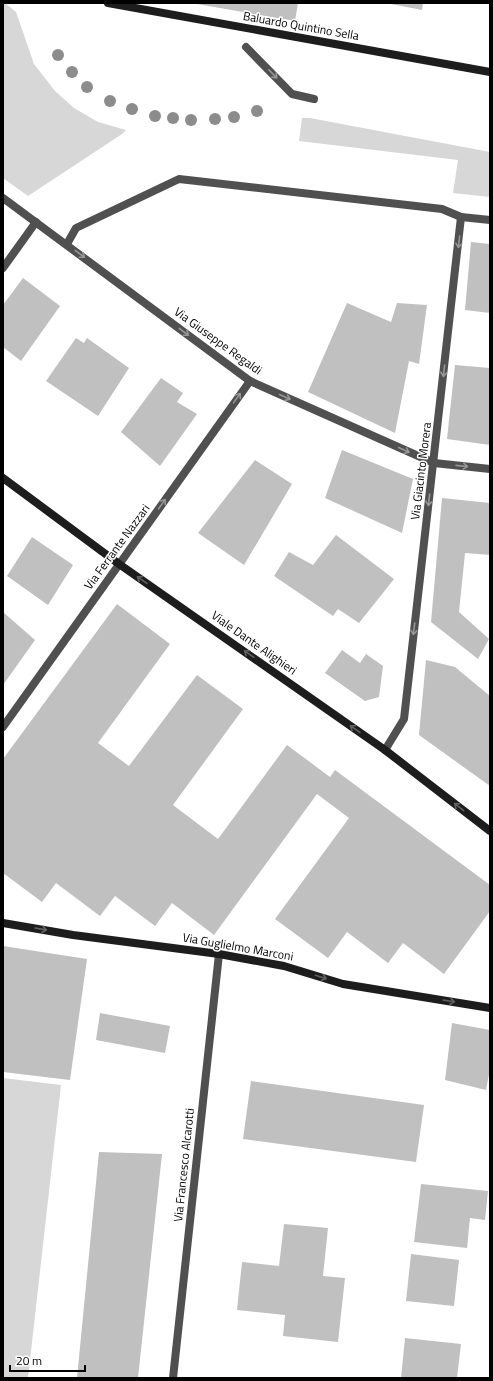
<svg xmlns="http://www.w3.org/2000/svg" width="493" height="1381" font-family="'Titillium Web',sans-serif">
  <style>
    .green { fill: #d7d7d7 }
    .building { fill: #c0c0c0 }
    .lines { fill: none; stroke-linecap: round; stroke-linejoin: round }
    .lane { stroke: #505050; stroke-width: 8 }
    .street { stroke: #505050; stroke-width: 8 }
    .secondary { stroke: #1d1d1d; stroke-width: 8 }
    .tree { fill: #8c8c8c }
    .oneway { stroke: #969696 }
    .oneway2 { stroke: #616161 }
    .labels { text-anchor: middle; stroke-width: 3; stroke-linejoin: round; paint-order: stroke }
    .street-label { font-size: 12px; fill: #000; stroke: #fff }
  </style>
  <rect width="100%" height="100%" fill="#fff"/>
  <g class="green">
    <path d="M3 3H5L16 12 34 64 55 91 74 108 98 122 126 130 122 134 28 196 3 178Z"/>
    <path d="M302 118H310L490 152V197L453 193 458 160 299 141Z"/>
    <path d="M3 1078 61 1085 28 1378H3Z"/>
  </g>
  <g class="building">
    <path d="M191 3H298L295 21Z"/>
    <path d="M386 3H423L422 10Z"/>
    <path d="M471 242 490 244V313L465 310Z"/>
    <path d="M23 278 60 306 21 361 3 347V305Z"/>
    <path d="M347 303 391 322 397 303 427 305 419 364 409 361 395 433 308 392Z"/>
    <path d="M76 338 84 343 87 338 129 368 98 416 46 381Z"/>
    <path d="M455 365 490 368V445L447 439Z"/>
    <path d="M161 378 183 393 177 402 197 414 160 466 121 432Z"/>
    <path d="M342 450 413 479 402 533 325 498Z"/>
    <path d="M255 460 292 484 244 565 198 533Z"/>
    <path d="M442 498 490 503V555L465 553 459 612 489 639 478 659 431 622Z"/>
    <path d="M336 535 394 579 359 623 338 609 333 616 274 576 289 552 313 565Z"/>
    <path d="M32 537 73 565 48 605 7 576Z"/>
    <path d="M117 604 170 644 98 743 129 766 197 675 243 709 173 805 218 839 287 745 330 777 335 770 490 885V911L444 974 403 943 388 963 347 932 328 958 275 919 349 818 317 794 214 935 172 903 155 926 115 896 100 916 56 883 42 902 3 873V759Z"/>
    <path d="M3 612 35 640 3 685Z"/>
    <path d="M342 650 360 663 366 654 383 666 379 697 365 701 325 673Z"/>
    <path d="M426 660 455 667 490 696V786L419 735Z"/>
    <path d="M3 946 87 959 70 1080 3 1072Z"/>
    <path d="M100 1013 170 1026 165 1053 96 1040Z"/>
    <path d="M452 1023 490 1030V1069L486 1090 445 1080Z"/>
    <path d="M251 1081 424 1105 416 1162 243 1139Z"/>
    <path d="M99 1152 162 1154 138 1378H77Z"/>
    <path d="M421 1184 488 1191 485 1220 470 1218 467 1248 414 1242Z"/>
    <path d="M284 1224 328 1228 323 1276 345 1278 338 1342 283 1336 285 1315 237 1310 242 1262 279 1266Z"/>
    <path d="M411 1254 459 1260 454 1306 406 1301Z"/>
    <path d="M405 1338 461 1344 457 1378H401Z"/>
  </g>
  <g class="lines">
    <g class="lane">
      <path d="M246 47 292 94 314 99"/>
      <path d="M67 244 76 228 179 179 442 209 461 217"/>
    </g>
    <g class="street">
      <path d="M3 198 250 381 434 463 490 469"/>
      <path d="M3 268 36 222"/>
      <path d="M3 727 250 381"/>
      <path d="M385 750 404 719 461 217 490 220"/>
      <path d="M173 1378 219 954"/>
    </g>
    <g class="secondary">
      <path d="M108 3 490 72"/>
      <path d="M3 478 119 564 385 750 490 831"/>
      <path d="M3 923 73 935 219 954 284 966 343 984 490 1008"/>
    </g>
  </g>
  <g class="tree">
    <circle cx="58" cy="55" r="6"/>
    <circle cx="72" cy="72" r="6"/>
    <circle cx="87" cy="87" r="6"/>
    <circle cx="110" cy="101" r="6"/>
    <circle cx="132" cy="109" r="6"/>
    <circle cx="257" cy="111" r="6"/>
    <circle cx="155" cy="116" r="6"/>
    <circle cx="234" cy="117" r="6"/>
    <circle cx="173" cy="118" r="6"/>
    <circle cx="215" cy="119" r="6"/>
    <circle cx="191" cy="120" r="6"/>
  </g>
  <defs><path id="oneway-shaft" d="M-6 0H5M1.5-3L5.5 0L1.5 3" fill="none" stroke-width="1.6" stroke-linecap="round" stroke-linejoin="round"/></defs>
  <g class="oneway">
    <use href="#oneway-shaft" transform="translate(273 74) rotate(46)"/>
    <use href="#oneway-shaft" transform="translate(459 242) rotate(96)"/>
    <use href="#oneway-shaft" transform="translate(80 254) rotate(37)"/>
    <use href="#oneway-shaft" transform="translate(184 332) rotate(37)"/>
    <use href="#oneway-shaft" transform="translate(444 371) rotate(96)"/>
    <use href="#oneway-shaft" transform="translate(285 397) rotate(24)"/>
    <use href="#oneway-shaft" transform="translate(237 398) rotate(-55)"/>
    <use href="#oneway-shaft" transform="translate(404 450) rotate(24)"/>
    <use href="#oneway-shaft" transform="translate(462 466) rotate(6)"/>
    <use href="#oneway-shaft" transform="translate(429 500) rotate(97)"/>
    <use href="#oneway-shaft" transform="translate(162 504) rotate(-55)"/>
    <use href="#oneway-shaft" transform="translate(414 629) rotate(97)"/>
  </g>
  <g class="oneway2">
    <use href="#oneway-shaft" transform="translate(142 580) rotate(-145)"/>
    <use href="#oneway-shaft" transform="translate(249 654) rotate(-145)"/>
    <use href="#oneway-shaft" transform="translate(355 729) rotate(-145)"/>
    <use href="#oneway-shaft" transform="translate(459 807) rotate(-142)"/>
    <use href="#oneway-shaft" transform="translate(41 929) rotate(10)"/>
    <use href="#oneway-shaft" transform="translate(321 977) rotate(17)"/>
    <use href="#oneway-shaft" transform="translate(449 1001) rotate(9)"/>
  </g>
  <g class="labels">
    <g class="street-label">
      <text transform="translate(301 26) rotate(10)" y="4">Baluardo Quintino Sella</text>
      <text transform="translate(218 341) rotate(36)" y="4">Via Giuseppe Regaldi</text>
      <text transform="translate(421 471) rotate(-83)" y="4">Via Giacinto Morera</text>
      <text transform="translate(117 547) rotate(-54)" y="4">Via Ferrante Nazzari</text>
      <text transform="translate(254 643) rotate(35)" y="4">Viale Dante Alighieri</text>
      <text transform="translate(238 947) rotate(10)" y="4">Via Guglielmo Marconi</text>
      <text transform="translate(184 1165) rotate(-84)" y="4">Via Francesco Alcarotti</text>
    </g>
  </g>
  <rect width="493" height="1381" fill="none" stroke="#000000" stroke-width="8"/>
  <path d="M10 1365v6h75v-6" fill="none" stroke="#000000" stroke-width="2"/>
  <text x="16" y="1365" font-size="12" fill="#000000" stroke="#ffffff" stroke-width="3" paint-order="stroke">20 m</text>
</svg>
